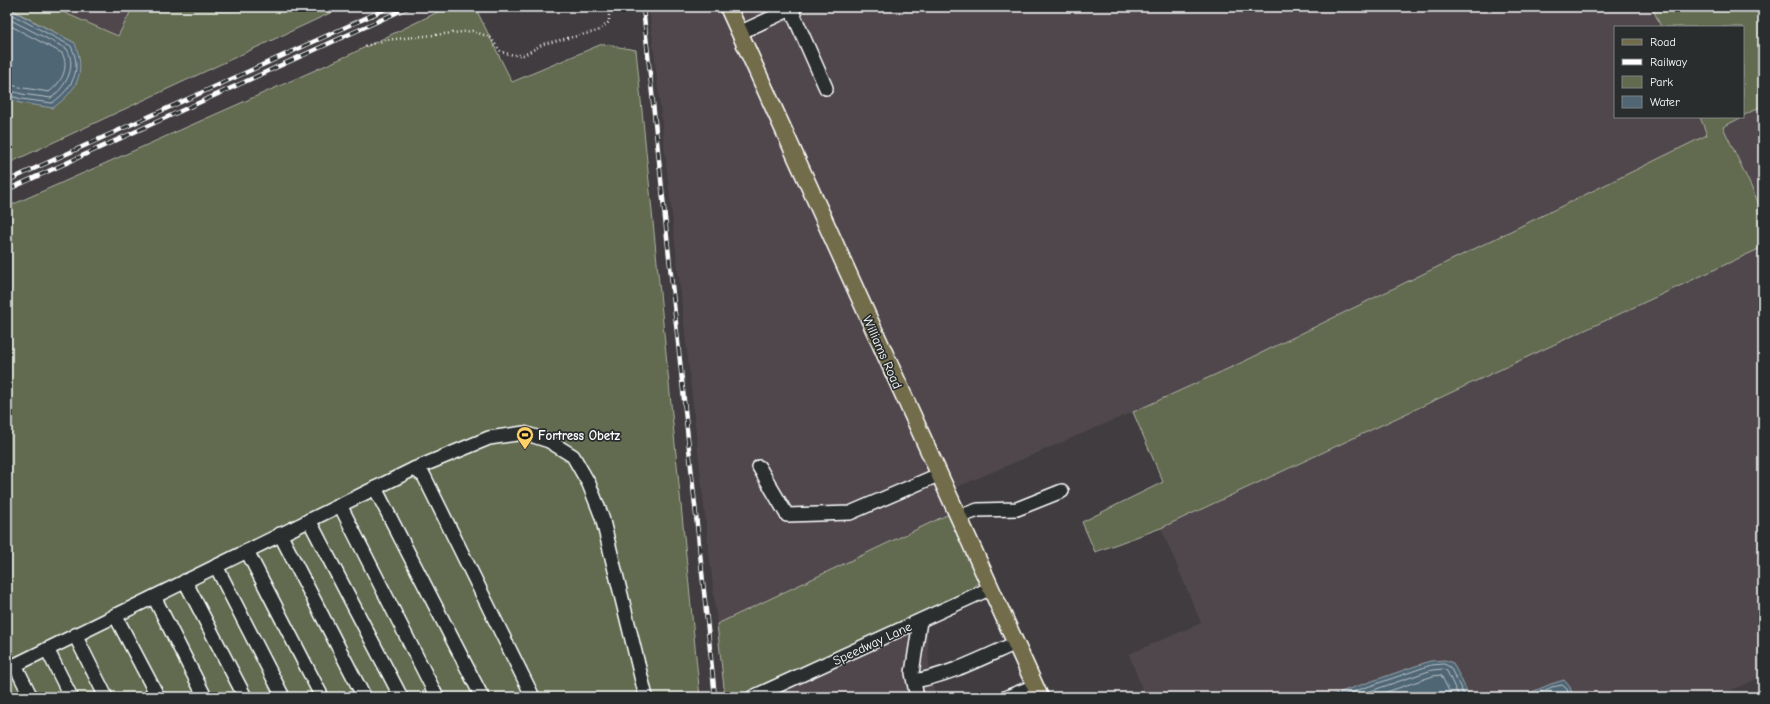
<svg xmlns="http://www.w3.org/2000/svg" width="1770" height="704" font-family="'Comic Neue',sans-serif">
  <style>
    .built { fill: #4f474b }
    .green { fill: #626a50; stroke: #b0b4a8 }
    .water { fill: #506674; stroke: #96a3ac }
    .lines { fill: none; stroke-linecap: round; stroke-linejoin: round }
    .shore { stroke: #b9c2c7; stroke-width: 1 }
    .minor-casing { stroke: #fff; stroke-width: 16 }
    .major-casing { stroke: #fff; stroke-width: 19 }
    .path { stroke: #fff; stroke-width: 2.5; stroke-dasharray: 1 3; stroke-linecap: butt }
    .minor { stroke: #2a2d2e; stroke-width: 13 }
    .major { stroke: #726c4b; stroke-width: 16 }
    .rail-casing { stroke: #fff; stroke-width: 4.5 }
    .rail { stroke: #2a2d2e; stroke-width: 3; stroke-dasharray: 9; stroke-linecap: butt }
    .labels { text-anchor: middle; stroke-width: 3.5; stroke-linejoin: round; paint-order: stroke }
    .street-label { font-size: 13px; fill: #fff; stroke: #2a2d2e }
    .poi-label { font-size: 13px; font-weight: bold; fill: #fff; stroke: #2a2d2e; text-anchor: start }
  </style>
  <rect width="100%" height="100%" fill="#403c3f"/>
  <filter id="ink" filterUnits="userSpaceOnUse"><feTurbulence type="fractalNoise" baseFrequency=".025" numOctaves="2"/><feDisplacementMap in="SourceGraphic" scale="8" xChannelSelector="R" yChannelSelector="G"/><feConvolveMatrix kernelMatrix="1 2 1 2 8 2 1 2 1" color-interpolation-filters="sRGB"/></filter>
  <g filter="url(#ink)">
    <g class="built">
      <path d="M51 7H133L118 36Z"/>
      <path d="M649 7H1652L1661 27H1615V117H1700L1708 135 1245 361 1133 412 955 488 949 514 717 624Z"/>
      <path d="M1763 105V212L1723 127Z"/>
      <path d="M1763 247V676L1717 697H1145L1129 654 1201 623 1161 528Z"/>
      <path d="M926 611 930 678 937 697H740Z"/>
    </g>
    <g class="green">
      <path d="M7 7H51L118 36 133 7H343L7 164V98L20 103 75 43Z"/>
      <path d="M448 7H475L512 82 602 44 636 50 700 697H7V207L349 55Z"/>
      <path d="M1652 7H1763V105L1743 116V27H1661Z"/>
      <path d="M1700 117H1742L1723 127 1763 212V247L1161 528 1095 552 1082 522 1163 482 1133 412 1245 361 1707 135Z"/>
      <path d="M949 514 978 579 977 584 971 590 740 697H725L717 624Z"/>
    </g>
    <g class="water">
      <path d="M7 8 75 43C86 74 78 89 53 108L20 103 7 98Z"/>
      <path d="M1445 660 1453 663 1470 697H1326L1430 661Z"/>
      <path d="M1564 680 1570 687 1573 697H1520L1551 684Z"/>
    </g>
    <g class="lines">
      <g class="shore">
        <path d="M7 12 71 46C83 70 72 89 52 103L21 99 7 95"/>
        <path d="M7 18 67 49C77 68 66 86 51 98L22 94 7 90"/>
        <path d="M7 24 62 53C70 68 61 83 49 92L24 88 7 84"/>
        <path d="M1338 697 1431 665 1444 664 1450 667 1465 697"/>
        <path d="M1353 697 1432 670 1443 669 1447 671 1459 697"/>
        <path d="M1372 697 1433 676 1441 675 1452 697"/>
        <path d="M1530 697 1552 687 1562 685 1567 689 1569 697"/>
      </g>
      <defs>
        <g id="minor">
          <path d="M795 7 791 9 826 88"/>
          <path d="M739 33 791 9 790 7"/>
          <path d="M759 467 787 515 850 513 938 475"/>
          <path d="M414 469 489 438 524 433 549 441 573 456 589 484 602 517 646 697"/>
          <path d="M375 488 482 697"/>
          <path d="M340 505 437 697"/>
          <path d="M958 517 978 510 1017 509 1062 491"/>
          <path d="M309 520 401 697"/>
          <path d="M280 534 364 697"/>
          <path d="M247 551 322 697"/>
          <path d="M216 566 283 697"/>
          <path d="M185 581 245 697"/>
          <path d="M154 597 205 697"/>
          <path d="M115 615 158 697"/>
          <path d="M75 635 106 697"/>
          <path d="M47 649 71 697"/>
          <path d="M15 665 31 697"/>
          <path d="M7 669 414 469 424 476 533 697"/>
          <path d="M914 681C950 675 982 658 1016 643"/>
          <path d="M753 697 991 588"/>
          <path d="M917 697 912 673 920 621"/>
          <path d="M1007 697 1035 686"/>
        </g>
        <path id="major" d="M728 7 1040 697"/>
      </defs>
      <use href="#minor" class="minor-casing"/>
      <use href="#major" class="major-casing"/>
      <path class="path" d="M365 46 386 40 472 31 490 37 501 52 514 55H524L543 44 598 31 609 22V7"/>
      <use href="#minor" class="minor"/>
      <use href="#major" class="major"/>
      <defs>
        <g id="rail">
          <path d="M643 7 715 697"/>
          <path d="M7 181 390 7"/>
          <path d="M7 190 409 7"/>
        </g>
      </defs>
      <use href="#rail" class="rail-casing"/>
      <use href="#rail" class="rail"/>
    </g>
  </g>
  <defs>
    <symbol id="stadium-pin" viewBox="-11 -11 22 30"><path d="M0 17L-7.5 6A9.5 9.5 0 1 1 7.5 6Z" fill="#ffd166" stroke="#2a2d2e"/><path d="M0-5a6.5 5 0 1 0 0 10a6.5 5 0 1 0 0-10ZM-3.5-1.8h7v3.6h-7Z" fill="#111"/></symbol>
  </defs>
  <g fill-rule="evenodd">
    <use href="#stadium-pin" x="515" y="425" width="20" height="27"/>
  </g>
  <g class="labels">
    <g class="street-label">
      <text transform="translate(883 352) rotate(66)" y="5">Williams Road</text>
      <text transform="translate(872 643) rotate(-25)" y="5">Speedway Lane</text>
    </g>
    <g class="poi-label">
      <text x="538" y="440">Fortress Obetz</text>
    </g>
  </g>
  <rect width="1770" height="704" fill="none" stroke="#2a2d2e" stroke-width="24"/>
  <rect x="12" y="12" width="1746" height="680" fill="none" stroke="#fff" stroke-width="1.5" filter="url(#ink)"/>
  <rect x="1614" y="26" width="130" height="92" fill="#2a2d2e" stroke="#7f8182"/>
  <rect x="1622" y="39" width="20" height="6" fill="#726c4b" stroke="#7f8182"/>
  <text x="1650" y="46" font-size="12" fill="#ffffff">Road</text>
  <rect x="1622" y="59" width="20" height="6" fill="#ffffff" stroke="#7f8182"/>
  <text x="1650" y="66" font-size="12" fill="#ffffff">Railway</text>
  <rect x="1622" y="76" width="20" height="12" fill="#626a50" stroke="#7f8182"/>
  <text x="1650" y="86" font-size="12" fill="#ffffff">Park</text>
  <rect x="1622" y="96" width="20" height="12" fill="#506674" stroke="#7f8182"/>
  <text x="1650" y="106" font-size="12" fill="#ffffff">Water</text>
</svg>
